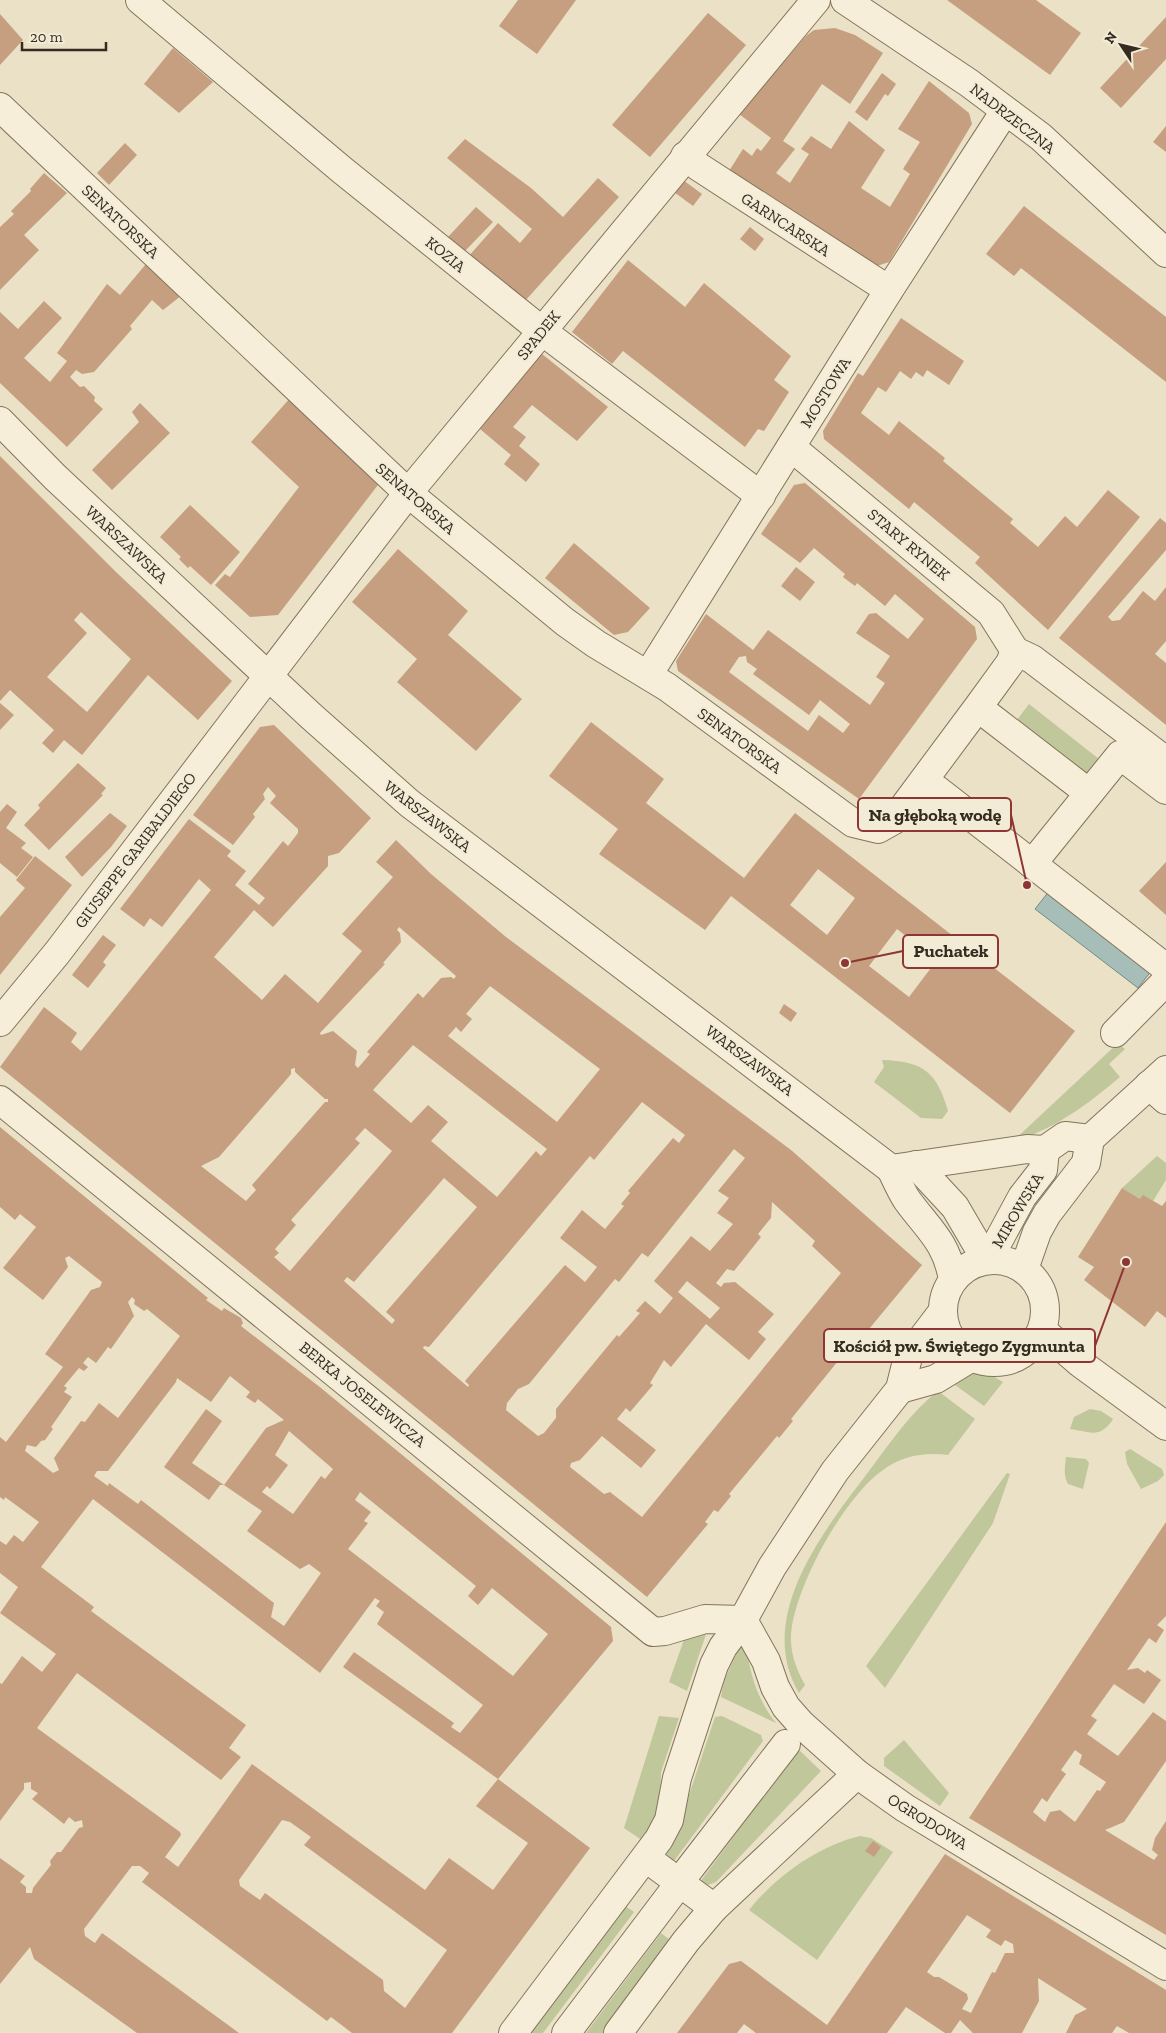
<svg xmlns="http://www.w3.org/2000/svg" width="1166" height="2033" font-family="'Zilla Slab',serif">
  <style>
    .green { fill: #c0c79b }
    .water { fill: #a7beb8; stroke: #6f8c86 }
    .building { fill: #c59f7f; fill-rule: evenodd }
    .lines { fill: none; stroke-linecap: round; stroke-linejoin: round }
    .minor-casing { stroke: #84745d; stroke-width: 30 }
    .minor { stroke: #f6eed9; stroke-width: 28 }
    .labels { text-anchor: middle; stroke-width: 4.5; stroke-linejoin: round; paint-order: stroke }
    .street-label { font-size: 16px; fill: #362b20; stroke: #f2ebd5 }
    .leader { fill: none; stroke: #8e3633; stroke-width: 2 }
    .callout-dot { fill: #8e3633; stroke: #f2ebd5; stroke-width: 2 }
    .callout { fill: #f2ebd5; stroke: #8e3633; stroke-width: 2 }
    .callout-label { font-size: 18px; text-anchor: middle; font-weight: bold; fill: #362b20 }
  </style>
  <rect width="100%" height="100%" fill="#eae1c6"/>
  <g class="green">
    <path d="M1029 704 1104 763 1092 778 1017 720Z"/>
    <path d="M1118 1043 1125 1049 1109 1064 1120 1077C1087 1105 1055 1129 1012 1142Z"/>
    <path d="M882 1060C923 1061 937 1072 948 1111L942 1119 921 1118 874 1082 884 1067Z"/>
    <path d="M1157 1156 1166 1163V1180L1153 1201 1140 1199 1122 1188Z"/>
    <path d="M973 1373 991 1375 1003 1382 984 1406 951 1382Z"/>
    <path d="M938 1391 975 1419 948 1455C924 1452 902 1456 883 1470 843 1498 795 1587 791 1634 790 1653 796 1669 805 1685L799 1693C754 1617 825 1529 869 1471 890 1443 910 1413 938 1391Z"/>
    <path d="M1090 1409 1101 1411 1113 1419C1100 1439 1091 1432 1070 1429L1074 1417Z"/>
    <path d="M1130 1449 1162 1469 1164 1475 1158 1481 1141 1489 1127 1464 1125 1452Z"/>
    <path d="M1066 1457 1086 1459 1089 1463 1083 1489 1068 1484C1063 1475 1065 1467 1066 1457Z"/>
    <path d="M1007 1473 1010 1474 993 1523 885 1688 866 1666Z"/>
    <path d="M707 1631 687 1691 669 1682 686 1634Z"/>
    <path d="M746 1644C750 1674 757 1699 776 1723L721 1697C723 1679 733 1661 741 1645Z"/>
    <path d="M659 1716 679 1718 661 1772 660 1809 643 1841 624 1828Z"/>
    <path d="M722 1716 761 1735 763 1741 674 1861 668 1857 665 1847 682 1816 715 1717Z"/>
    <path d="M904 1740 949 1793 940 1806 884 1766V1758Z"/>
    <path d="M798 1749 821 1771 716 1882 708 1885 700 1882Z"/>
    <path d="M860 1836 871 1838 893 1852 817 1960 749 1910C776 1876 818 1846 860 1836Z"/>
    <path d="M621 1903 634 1912 543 2033H523Z"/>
    <path d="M661 1933 674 1943 606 2033H586Z"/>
  </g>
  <path class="water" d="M1050 890 1152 970 1138 988 1035 909Z"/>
  <g class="building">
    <path d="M518 0H576L537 54 499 26Z"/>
    <path d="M947 0H1036L1081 33 1050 75Z"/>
    <path d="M708 13 746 45 650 157 612 125Z"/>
    <path d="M0 14 23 40 0 65Z"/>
    <path d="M1166 17V59L1121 108 1100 88Z"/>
    <path d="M835 28 855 35 883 53 850 104 822 84 783 141 795 149 776 173 790 183 809 154 801 149 811 136 831 149 849 121 885 150 861 188 890 207 910 174 903 169 920 142 898 129 929 81 969 113 972 124 889 262 874 267 729 171 743 149 752 156 757 148 761 151 771 138 739 114 806 36 814 30Z"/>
    <path d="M173 48 213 82 179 113 144 84Z"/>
    <path d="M882 73 896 84 888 96 885 94 867 121 855 112Z"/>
    <path d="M1166 126V152L1153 142Z"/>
    <path d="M465 139 531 188 563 217 598 178 619 197 524 302 468 257 498 223 520 243 532 229 447 158Z"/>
    <path d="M125 143 137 155 109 185 97 173Z"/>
    <path d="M44 173 67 193 24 235 39 250 0 290V227L14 214 11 211 31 191 30 189Z"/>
    <path d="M683 180 702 194 693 206 674 192Z"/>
    <path d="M1024 206 1166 317V382L1021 268 1014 276 986 254Z"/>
    <path d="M476 207 493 222 465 251 448 237Z"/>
    <path d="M750 227 764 239 755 251 740 239Z"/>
    <path d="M628 260 685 307 704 283 791 356 774 380 789 392 764 431 758 429 745 447 623 351 612 364 572 332Z"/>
    <path d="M146 264 182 295 163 310 152 300 130 326 132 329 94 372 82 374 76 370 70 377 80 387 84 386 95 397 94 401 103 409 67 447 0 383V312L18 329 44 301 62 318 24 358 50 382 67 361 57 353 107 284 120 295Z"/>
    <path d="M901 318 964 361 949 385 927 370 923 377 916 372 911 379 900 371 886 392 878 387 861 413 889 435 899 421 945 458 943 461 1013 519 1010 523 1038 547 1065 516 1077 527 1108 490 1140 517 1048 630 975 563 980 557 914 502 909 509 824 439 823 431 858 373 863 376Z"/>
    <path d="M542 354 608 407 577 441 532 405 513 427 526 437 519 446 540 464 526 482 504 464 511 455 480 429Z"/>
    <path d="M291 397 381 481 278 615 250 617 215 585 225 574 230 577 299 487 251 442Z"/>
    <path d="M140 403 170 433 112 490 92 470 139 422 132 412Z"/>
    <path d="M0 456 117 573 232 681 198 720 148 675 82 755 64 740 53 753 42 743 54 730 10 690 0 701ZM81 612 131 659 87 712 47 677 87 633 74 620Z"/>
    <path d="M805 483 975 627 977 639 859 799 678 671 676 661 706 614 753 650 768 630 870 705 885 683 876 677 890 656 856 633 869 614 876 613 908 639 924 619 895 594 885 606 857 583 855 586 843 577 845 574 814 548 800 563 761 534 794 485ZM746 656 747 662 757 669 753 674 809 715 820 700 850 724 843 733 819 715 808 731 729 672 739 657Z"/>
    <path d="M190 505 240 552 211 585 190 566 188 568 179 559 181 557 160 537Z"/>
    <path d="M1160 518 1166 523V550L1108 617 1112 621 1120 620 1143 591 1155 601 1166 587V641L1155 654 1166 663V725L1059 638Z"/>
    <path d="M574 543 650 608 628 632 614 635 545 578Z"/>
    <path d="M398 549 468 611 448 635 522 699 476 751 397 682 417 659 352 602Z"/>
    <path d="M796 567 815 582 800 601 781 586Z"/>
    <path d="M0 703 14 715 0 730Z"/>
    <path d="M591 722 664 779 646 803 744 878 795 813 1075 1031 1010 1113 731 896 705 930 599 854 618 829 549 776ZM818 869 855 898 827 935 790 905ZM897 929 937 960 909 997 869 966Z"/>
    <path d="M274 725 371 818 339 853 328 856V866L273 927 254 910 214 957 262 1000 285 974 318 1003 362 951 342 934 393 877 376 862 396 840 431 874 506 937 791 1150 922 1265 845 1358 840 1363 838 1361 791 1419 793 1421 779 1438 777 1436 729 1494 731 1496 718 1512 714 1510 705 1522 708 1524 647 1597 0 1067 44 1007 77 1033 71 1042 81 1051 211 890 199 879 162 927 150 918 144 927 120 909 189 819 231 851 227 856 246 871 235 885 259 905 265 898 248 884 283 841 288 846 298 833V829L270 803 276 796 268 787 263 794 265 799 253 814 255 817 233 845 193 815 260 727ZM399 927 456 976 454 979 451 977 441 978 423 998 418 993 367 1052 370 1054 358 1068 355 1065 357 1051 333 1031 321 1035 320 1033 385 964 383 963 401 942 400 933 397 930ZM490 986 600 1069 557 1122 448 1036 456 1027 461 1032 472 1019 466 1014ZM413 1045 547 1149 541 1156 536 1151 497 1197 431 1141 448 1122 428 1105 411 1123 373 1090ZM295 1068V1072L325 1099H328V1102H325L252 1185 256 1190 246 1201 201 1166 219 1157 286 1080 291 1074V1069ZM642 1102 685 1135 679 1143 673 1138 628 1191 630 1193 621 1204 624 1206 605 1229 582 1210 560 1238 597 1267 585 1282 565 1265 465 1381 469 1385 468 1387 423 1348 424 1346 429 1347 590 1156 594 1160ZM365 1128 392 1151 290 1271 274 1257 279 1253 275 1249 296 1225 291 1220 360 1143 355 1139ZM734 1149 745 1158 718 1191 729 1198 717 1213 733 1224 710 1251 691 1236 654 1281 673 1298 660 1314 645 1301 636 1311 640 1313 619 1337 617 1335 556 1409V1418L544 1433 538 1436 506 1410 507 1403 518 1389 529 1384 615 1279 619 1282 642 1253 648 1257ZM444 1178 477 1207 386 1312 395 1320 392 1324 344 1281 347 1277 354 1282ZM772 1202 815 1241 812 1246 841 1273 642 1517 610 1492 604 1494 570 1467 571 1463 580 1460 602 1436 641 1468 656 1450 617 1419 626 1408 630 1412 653 1385 650 1383 664 1360 671 1367 706 1324 749 1360 766 1339 758 1332 774 1314 735 1282 724 1283 721 1287 716 1283 727 1269 734 1271 761 1237 758 1234 771 1218ZM687 1281 720 1308 710 1319 678 1292Z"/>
    <path d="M78 763 106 788 101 794 103 795 49 850 24 825 40 808 38 805Z"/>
    <path d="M7 804 17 812 6 828 26 843 21 848 33 857 17 877 0 863V812Z"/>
    <path d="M110 813 127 826 111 847 82 877 65 857Z"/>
    <path d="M35 856 72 885 0 975V917L25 888 16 880Z"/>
    <path d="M1166 862V915L1139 891Z"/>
    <path d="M103 935 116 945 103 962 106 965 88 988 72 975Z"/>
    <path d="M784 1004 797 1013 791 1022 779 1013Z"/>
    <path d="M0 1127 208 1298 206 1300 222 1311 224 1308 241 1318 243 1323 241 1326 321 1388 611 1627 613 1641 498 1779 590 1848 452 2033H352L331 2017 327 2021 142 1882 149 1873 140 1866H132L84 1929 85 1936 95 1943 102 1933 239 2033H137L34 1959 30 1947 0 1984V1858L25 1876 20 1882 26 1887V1893H32L33 1888 51 1865 50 1861 57 1852H61L79 1828 83 1827 82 1820 75 1822 69 1817 64 1824 32 1799 38 1793 31 1789V1782L24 1783V1789L0 1821V1683L2 1684 22 1656 42 1672 56 1654 0 1613 18 1587 0 1573V1541L6 1545 14 1535 23 1542 39 1522 5 1497 4 1500 0 1497V1437L6 1442 63 1367 45 1354 91 1290 100 1287 102 1282 69 1256 65 1258 68 1267 43 1300 3 1268 36 1227 20 1214 15 1220 0 1207ZM132 1297 135 1300 134 1304 144 1311 147 1309 180 1336 118 1418 99 1403 85 1422 81 1421 54 1458 59 1470 53 1473 25 1451 27 1445 36 1447 41 1441 45 1440 53 1429 51 1427 72 1397 64 1392 67 1388 64 1386 79 1368 84 1371 88 1367 83 1363 88 1357 96 1363 108 1347 111 1349 134 1316 128 1302ZM230 1376 250 1392 246 1397 255 1403 258 1399 284 1420 266 1428 224 1485 262 1511 247 1531 300 1569 309 1564 321 1573 284 1626 271 1617 274 1603 141 1500 138 1504 109 1483 108 1486 94 1476 97 1471H108L176 1382 177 1378 211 1402ZM289 1431 333 1469 325 1479 321 1476 293 1514 262 1492 267 1486 270 1489 288 1465 275 1455ZM360 1492 476 1586 468 1596 478 1605 492 1588 548 1634 513 1676 348 1549 368 1523 364 1521 371 1512 355 1500ZM93 1499 320 1673 375 1598 380 1601 376 1606 384 1612 377 1624 483 1705 460 1733 451 1727 454 1723 354 1652 343 1667 498 1779 476 1806 528 1843 493 1890 449 1858 425 1890 252 1764 178 1867 165 1857 181 1835 180 1832 37 1728 77 1673 221 1780 241 1757 229 1748 246 1725 91 1611 94 1607 41 1567ZM282 1820 290 1822 311 1837 304 1845 447 1950 405 2008 384 1991 383 1980 265 1893 260 1900 240 1886 239 1880Z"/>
    <path d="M1122 1188 1140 1199 1143 1195 1162 1206 1166 1201V1318L1157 1311 1145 1327 1084 1280 1094 1267 1078 1257Z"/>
    <path d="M206 1409 222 1421 192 1463 224 1485H220L209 1500 164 1467Z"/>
    <path d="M1166 1522V1616L1157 1625 1164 1630 1156 1643 1149 1638 1127 1670 1138 1668 1145 1673 1147 1670 1161 1680 1144 1704 1114 1684 1091 1716 1097 1720 1087 1734 1118 1756 1153 1712 1166 1721V1761L1124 1822 1105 1830 1154 1860 1158 1855 1152 1850 1155 1838 1166 1821V1935L969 1818ZM1075 1750 1082 1755 1079 1764 1106 1782 1100 1791 1097 1790 1075 1822 1060 1810 1050 1812 1045 1822 1033 1812 1042 1798 1047 1802 1052 1794 1066 1774 1061 1770Z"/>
    <path d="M873 1841 881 1847 874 1857 865 1851Z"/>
    <path d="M945 1854 1166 1990V2033H1129L1117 2026 1112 2033H1066L1075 2015 1087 2009 1038 1978 1039 2001 1022 2033H973L960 2020 951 2033H945L906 2007 887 2033H756L744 2024 737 2033H677L729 1964 741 1961 827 2025ZM967 1915 991 1930 986 1937 1001 1946 1005 1940 1013 1944 1014 1953H1005L995 1973 992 1972 971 2013 962 2009 968 1999 967 1994 939 1977H934L927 1972Z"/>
  </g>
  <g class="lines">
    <defs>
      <g id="minor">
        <path d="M140 0 342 170 542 331 761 496"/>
        <path d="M845 0 969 83 1041 137 1166 253"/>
        <path d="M0 107 408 493 565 622 596 644 667 687 853 823 878 829 894 820 978 707 1010 663 1015 651"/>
        <path d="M685 156 699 167 889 290"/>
        <path d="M0 421 55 477 311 716 409 803 891 1169C896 1179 901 1191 907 1200 928 1229 947 1242 953 1280"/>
        <path d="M791 447 991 613 1015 651 1032 659 1166 761"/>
        <path d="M648 675 889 290 1005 111"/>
        <path d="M989 716 1089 793"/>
        <path d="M936 789 1166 968"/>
        <path d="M1032 864 1120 755 1166 790"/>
        <path d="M0 1022 57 953 408 493 816 0"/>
        <path d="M1115 1033 1166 981"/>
        <path d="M1149 1085 1166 1100"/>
        <path d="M0 1100 653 1632 665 1631 705 1619 743 1620"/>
        <path d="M1045 1150 1065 1136 1090 1139"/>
        <path d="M916 1165 955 1207 986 1260"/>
        <path d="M891 1169 1027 1149 1045 1150"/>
        <circle cx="994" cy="1311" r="51"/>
        <path d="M988 1260 1022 1197 1043 1170 1045 1150"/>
        <path d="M1024 1269 1037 1232 1047 1214 1086 1163 1090 1139 1166 1070"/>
        <path d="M1042 1330 1080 1363 1166 1426"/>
        <path d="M900 1389 936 1379 972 1357"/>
        <path d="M743 1620 766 1661 775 1687 786 1707 801 1724 857 1774 905 1808 1166 1966"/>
        <path d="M646 1858 714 1908"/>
        <path d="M687 1872 786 1744"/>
        <path d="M513 2033 659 1839 669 1820 677 1778 714 1665 723 1647 743 1620 772 1567 835 1471 900 1389 908 1357 943 1311"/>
        <path d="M566 2033 672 1893"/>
        <path d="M618 2033 686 1941 714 1908 857 1774"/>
      </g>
    </defs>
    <use href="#minor" class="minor-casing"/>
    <use href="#minor" class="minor"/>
  </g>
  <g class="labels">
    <g class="street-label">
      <text transform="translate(1013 118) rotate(38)" y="6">NADRZECZNA</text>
      <text transform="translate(121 221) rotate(43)" y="6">SENATORSKA</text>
      <text transform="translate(786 224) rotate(33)" y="6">GARNCARSKA</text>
      <text transform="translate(446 254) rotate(39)" y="6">KOZIA</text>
      <text transform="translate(538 335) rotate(-51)" y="6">SPADEK</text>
      <text transform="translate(825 392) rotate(-58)" y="6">MOSTOWA</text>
      <text transform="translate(416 498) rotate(41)" y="6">SENATORSKA</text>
      <text transform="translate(127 544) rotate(43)" y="6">WARSZAWSKA</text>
      <text transform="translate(909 544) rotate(40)" y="6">STARY RYNEK</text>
      <text transform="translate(740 740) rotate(36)" y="6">SENATORSKA</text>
      <text transform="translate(428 816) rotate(38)" y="6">WARSZAWSKA</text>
      <text transform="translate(135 850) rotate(-53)" y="6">GIUSEPPE GARIBALDIEGO</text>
      <text transform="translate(750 1060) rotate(37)" y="6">WARSZAWSKA</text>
      <text transform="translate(1017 1210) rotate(-59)" y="6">MIROWSKA</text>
      <text transform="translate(363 1394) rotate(39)" y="6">BERKA JOSELEWICZA</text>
      <text transform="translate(928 1821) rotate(32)" y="6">OGRODOWA</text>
    </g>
  </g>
  <path class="leader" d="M1027 885L1011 815M845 963L903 951M1126 1262L1095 1346"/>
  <g class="callout-dot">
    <circle cx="1027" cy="885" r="5"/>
    <circle cx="845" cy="963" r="5"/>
    <circle cx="1126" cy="1262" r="5"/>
  </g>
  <g class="callout">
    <rect x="858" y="798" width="153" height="33" rx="5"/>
    <rect x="903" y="935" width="95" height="33" rx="5"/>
    <rect x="824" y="1329" width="271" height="33" rx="5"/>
  </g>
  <g class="callout-label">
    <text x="935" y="821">Na głęboką wodę</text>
    <text x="951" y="957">Puchatek</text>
    <text x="959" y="1352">Kościół pw. Świętego Zygmunta</text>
  </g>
  <g transform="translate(1121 45) rotate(305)" stroke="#f2ebd5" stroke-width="4" paint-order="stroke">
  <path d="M0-4L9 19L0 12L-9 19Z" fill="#362b20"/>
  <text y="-8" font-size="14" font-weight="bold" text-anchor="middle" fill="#362b20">N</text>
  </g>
  <path d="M22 42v8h84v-8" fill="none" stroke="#362b20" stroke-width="2.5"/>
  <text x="30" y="42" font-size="15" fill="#362b20" stroke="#f2ebd5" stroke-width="4" paint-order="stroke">20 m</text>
</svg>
